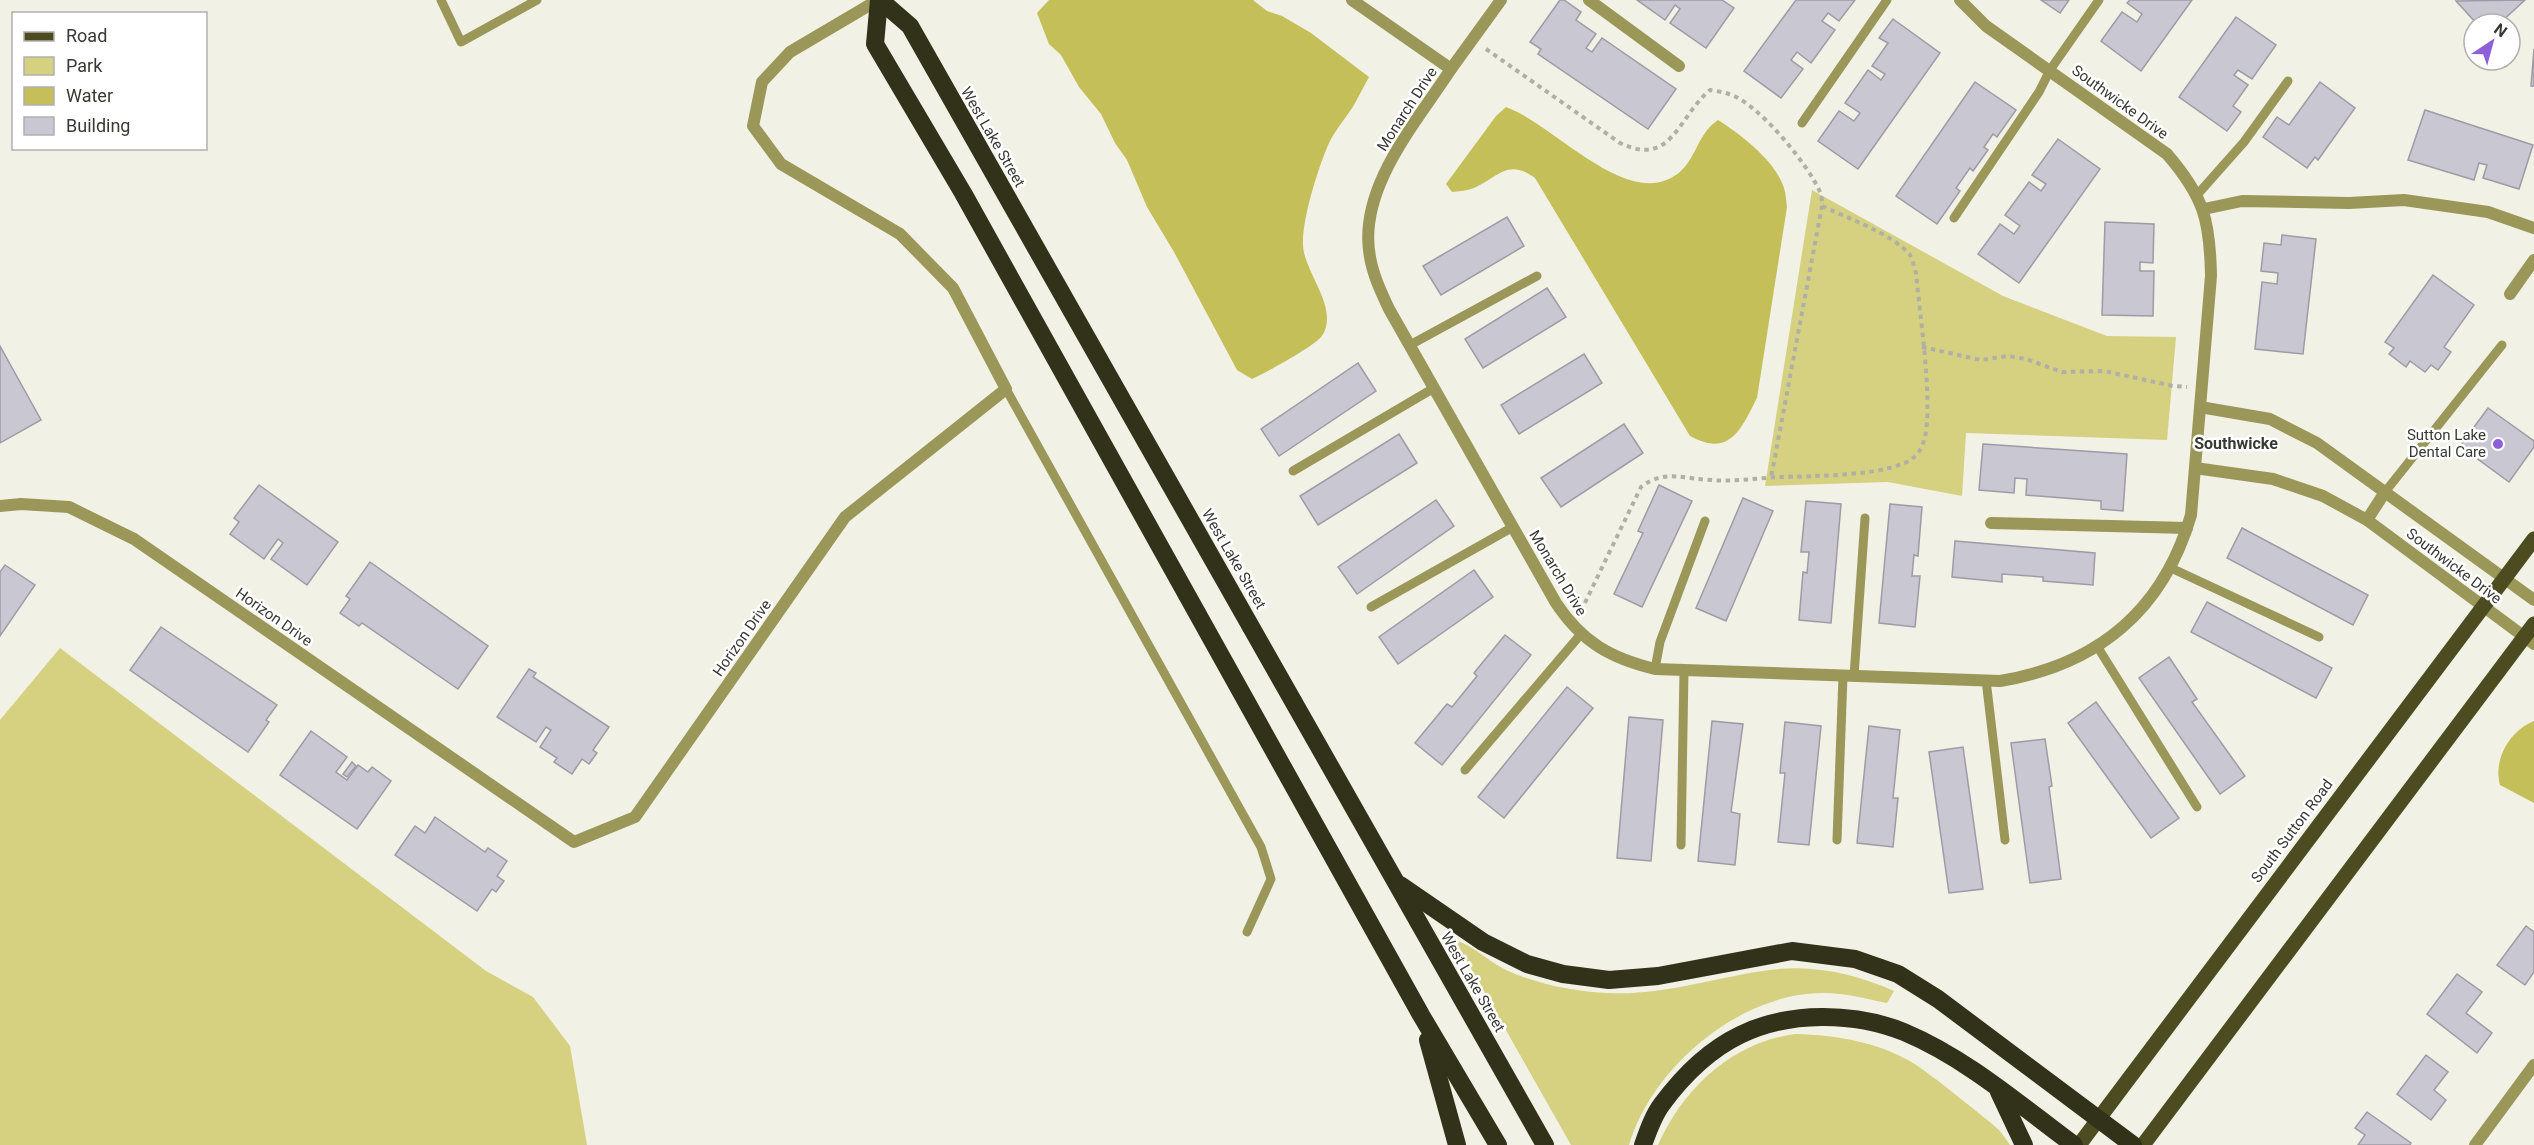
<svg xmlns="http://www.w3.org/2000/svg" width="2534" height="1145" font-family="Roboto,sans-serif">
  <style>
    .green { fill: #d5d180 }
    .water { fill: #c5bf59 }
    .building { fill: #c9c7d2; stroke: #9e9ba6; stroke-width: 1.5 }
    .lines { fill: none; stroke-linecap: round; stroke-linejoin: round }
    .path { stroke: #b0b0a6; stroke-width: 4; stroke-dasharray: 4.5 4.5; stroke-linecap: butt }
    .lane { stroke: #9a9759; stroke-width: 9 }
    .street { stroke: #9a9759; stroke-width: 12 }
    .primary { stroke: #4d4b20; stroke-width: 15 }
    .highway { stroke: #32311a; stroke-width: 18 }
    .poi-dot { fill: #8d60da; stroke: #fff; stroke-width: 2 }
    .labels { text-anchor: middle; stroke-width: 5; stroke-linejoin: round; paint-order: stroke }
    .street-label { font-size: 15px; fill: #393934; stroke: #fff }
    .poi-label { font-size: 15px; fill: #393934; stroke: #fff; text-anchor: end }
    .neighbourhood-label { font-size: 16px; font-weight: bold; fill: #393934; stroke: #fff }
  </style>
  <rect width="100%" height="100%" fill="#f1f1e5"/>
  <g class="green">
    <path d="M1812 190 2003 296 2107 336 2176 337 2167 440 1966 433 1962 496 1888 482 1765 486Z"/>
    <path d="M60 648 486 971 533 997 570 1046 587 1145H0V720Z"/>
    <path d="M1455 940C1473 945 1489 962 1506 970 1536 984 1575 992 1608 993 1662 996 1716 977 1770 970 1813 964 1856 974 1894 991L1887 1003C1867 999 1845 993 1824 993 1741 992 1652 1067 1629 1145H1571Z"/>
    <path d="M1795 1034C1838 1035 1886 1043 1922 1069 1946 1086 1968 1105 1991 1123L2000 1131 2010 1145H1658C1684 1088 1731 1043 1795 1034Z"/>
  </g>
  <g class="water">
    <path d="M1049 0H1253L1267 11 1282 16 1311 33 1369 77C1364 86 1359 96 1354 105 1346 118 1335 130 1329 143 1318 168 1302 219 1303 245 1304 273 1340 308 1322 336 1316 345 1264 374 1252 379L1237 370 1174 252 1147 207 1127 160 1115 143 1101 114 1079 87 1061 55 1049 44 1037 13Z"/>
    <path d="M1506 107C1551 123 1620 202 1669 179 1697 166 1694 136 1718 120 1741 135 1775 160 1784 188 1786 194 1786 201 1787 207L1757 398C1741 429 1730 458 1690 436L1535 178C1506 157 1498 179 1471 189 1465 191 1458 191 1452 192L1446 184 1496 116Z"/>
    <path d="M2534 721V803L2500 785C2493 760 2509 731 2534 721Z"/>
  </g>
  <g class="building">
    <path d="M1560 0H1564L1581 12 1576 20 1596 34 1586 48 1592 52 1602 38 1676 89 1648 129 1538 54 1541 49 1530 42Z"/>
    <path d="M1637 0H1722L1734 8 1706 48 1670 23 1680 9 1675 5 1665 20Z"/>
    <path d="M1796 0H1855L1839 21 1828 13 1822 21 1835 30 1811 63 1797 52 1791 60 1803 69 1781 98 1744 71Z"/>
    <path d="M2041 0H2069L2060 13Z"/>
    <path d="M2130 0H2192L2141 71 2101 41 2122 12 2137 22 2142 14 2127 3Z"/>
    <path d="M2525 0 2499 24H2477L2456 1Z"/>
    <path d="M2236 17 2276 45 2252 79 2238 70 2234 75 2248 85 2233 106 2241 112 2227 131 2179 97Z"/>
    <path d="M1893 19 1940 53 1858 169 1818 141 1839 111 1854 121 1860 113 1845 103 1868 70 1881 80 1885 74 1872 66 1888 43 1879 38Z"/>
    <path d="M2534 49V86H2531Z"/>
    <path d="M1975 82 2016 110 1997 137 1993 134 1984 147 1988 150 1973 171 1970 168 1956 188 1960 191 1937 224 1896 196Z"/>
    <path d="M2320 82 2355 108 2318 160 2315 157 2307 168 2263 137 2277 117 2289 125Z"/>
    <path d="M2425 110 2533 145 2519 189 2483 178 2487 165 2479 163 2474 180 2408 160Z"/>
    <path d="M2058 139 2100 169 2019 283 1978 254 2000 224 2014 234 2020 226 2005 215 2029 182 2041 191 2046 184 2032 175Z"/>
    <path d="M1507 217 1524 246 1441 295 1423 266Z"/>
    <path d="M2105 222 2154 224 2153 263 2140 262V271H2154L2153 316 2102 315Z"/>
    <path d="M2282 235 2316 239 2303 354 2255 349 2262 282 2277 284 2278 273 2261 271 2264 243 2281 245Z"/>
    <path d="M2433 275 2474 305 2444 347 2451 352 2438 370 2431 365 2425 372 2410 361 2406 367 2389 354 2394 348 2385 342Z"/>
    <path d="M1547 288 1566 317 1483 368 1465 339Z"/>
    <path d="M0 346 41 420 0 443Z"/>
    <path d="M1584 354 1602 383 1519 434 1501 405Z"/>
    <path d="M1358 363 1376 391 1279 456 1261 429Z"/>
    <path d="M2488 408 2534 441V447L2509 482 2460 446Z"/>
    <path d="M1624 424 1643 453 1561 507 1541 478Z"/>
    <path d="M1399 434 1417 463 1318 525 1300 496Z"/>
    <path d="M1983 444 2127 454 2123 511 2101 509V501L2026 495 2027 479 2015 478 2014 493 1979 490Z"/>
    <path d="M259 485 338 542 307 585 271 559 283 543 278 539 264 559 230 534 239 522 234 518Z"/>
    <path d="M1659 485 1692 501 1642 607 1614 594 1643 533 1638 531Z"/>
    <path d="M1743 498 1773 511 1726 621 1696 608Z"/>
    <path d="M1436 500 1454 526 1357 594 1338 567Z"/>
    <path d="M1806 501 1841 504 1831 623 1799 620 1803 572 1807 573 1809 552H1801Z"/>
    <path d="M1890 504 1922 507 1918 556 1914 555 1912 576H1920L1915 627 1879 623Z"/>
    <path d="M2242 528 2368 595 2353 625 2227 558Z"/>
    <path d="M1955 541 2095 553 2093 585 2043 581V577L2002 574V582L1952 577Z"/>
    <path d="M370 562 488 646 458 689 362 623 359 626 340 613 350 599 346 596Z"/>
    <path d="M5 565 35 585 0 636V572Z"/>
    <path d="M1474 570 1493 597 1398 664 1379 637Z"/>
    <path d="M2207 602 2332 668 2316 698 2191 632Z"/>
    <path d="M161 627 277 705 266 720 269 722 248 752 130 670Z"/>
    <path d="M1505 635 1531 655 1442 765 1415 743 1447 704 1452 707 1477 676 1474 673Z"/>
    <path d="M2169 657 2197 699 2192 702 2245 776 2220 794 2139 678Z"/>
    <path d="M529 669 536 673 533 677 609 727 593 750 597 753 589 764 582 759 572 774 554 762 557 758 540 747 551 730 546 727 536 742 497 717Z"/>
    <path d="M1567 687 1593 708 1504 818 1478 797Z"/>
    <path d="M2096 702 2179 818 2151 838 2068 723Z"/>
    <path d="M1629 717 1663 720 1651 861 1617 858Z"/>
    <path d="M1712 721 1743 724 1731 812 1740 814 1735 865 1698 861Z"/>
    <path d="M1785 722 1821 726 1809 845 1778 842 1785 773H1780Z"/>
    <path d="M1869 726 1900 730 1893 798H1898L1893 847 1857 843Z"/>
    <path d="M311 731 347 757 336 772 347 780 358 765 368 772 372 767 391 781 357 829 280 775Z"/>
    <path d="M2045 739 2052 786 2049 787 2061 879 2030 883 2011 743Z"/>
    <path d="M1963 747 1983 889 1949 893 1929 752Z"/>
    <path d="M352 762 356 766 347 777 343 774Z"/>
    <path d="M435 817 485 852 488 848 507 861 497 876 504 881 496 892 492 889 477 911 395 855 415 826 425 833Z"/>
    <path d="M2526 926 2534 932V972L2525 985 2497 965Z"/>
    <path d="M2457 974 2482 992 2466 1013 2492 1033 2477 1053 2427 1014Z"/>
    <path d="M2426 1055 2448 1072 2434 1090 2446 1100 2431 1120 2397 1094Z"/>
    <path d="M2367 1112 2411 1143 2410 1145H2358L2365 1135 2355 1128Z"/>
  </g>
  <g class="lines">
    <g class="path">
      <path d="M1486 49 1620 143C1672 168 1677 118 1710 90 1716 91 1723 92 1729 94 1758 103 1808 164 1820 192 1822 196 1822 202 1822 206L1771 478"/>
      <path d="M1922 347 1981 360 2008 356 2026 359 2062 372 2104 371 2173 386 2187 387"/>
      <path d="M1581 611 1641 487C1664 469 1684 479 1711 480 1733 482 1757 478 1780 477 1813 476 1872 476 1902 464 1911 461 1918 455 1922 446 1936 417 1919 310 1916 273 1914 267 1913 260 1910 255 1893 234 1847 218 1822 206"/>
    </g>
    <g class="lane">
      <path d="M441 0 461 42 537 0"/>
      <path d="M1802 123 1887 0"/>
      <path d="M2197 195 2244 142 2288 81"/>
      <path d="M1954 218 2039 92 2050 70 2099 0"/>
      <path d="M1410 345 1537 276"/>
      <path d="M1006 389 1261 847 1271 879 1247 932"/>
      <path d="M1293 471 1434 388"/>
      <path d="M2385 492 2502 345"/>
      <path d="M2171 568 2319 637"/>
      <path d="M1371 607 1513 527"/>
      <path d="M2097 646 2197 807"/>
      <path d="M1655 669 1660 642 1705 521"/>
      <path d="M1854 676 1865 518"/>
      <path d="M1986 680 2005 840"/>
      <path d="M1465 770 1581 634"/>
      <path d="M1837 840 1843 676"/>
      <path d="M1681 845 1684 671"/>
    </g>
    <g class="street">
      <path d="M1352 0 1451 69C1416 123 1357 189 1370 257 1373 275 1381 292 1389 309L1556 603C1582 642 1610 658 1655 669L2000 681C2097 665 2163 611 2191 515L2211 276C2210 220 2204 197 2167 154L1986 26 1960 0"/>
      <path d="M1589 0 1679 66"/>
      <path d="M1451 69 1501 0"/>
      <path d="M2204 209 2242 201 2349 203 2404 200 2488 212 2534 228"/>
      <path d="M2510 294 2534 260"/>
      <path d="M2200 407 2270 419 2317 443 2534 600"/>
      <path d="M2195 468 2273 479 2323 496 2367 520 2534 644"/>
      <path d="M0 506 21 504 69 507 134 539 574 842 635 817 845 517 1006 389 953 288 900 234 781 164 753 126 762 82 790 52 878 0"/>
      <path d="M2367 520 2385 492"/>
      <path d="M1991 523 2187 528"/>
      <path d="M2475 1145 2534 1065"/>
    </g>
    <g class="primary">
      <path d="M2079 1145 2534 539"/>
      <path d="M2143 1145 2534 624"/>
    </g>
    <g class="highway">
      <path d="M879 0 875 44 963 193 1421 1015 1498 1145"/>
      <path d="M880 0 910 26 1545 1145"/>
      <path d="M1400 885 1483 942 1527 964 1563 974 1609 980 1658 976 1792 951 1855 959 1898 974 1938 999 2133 1145"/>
      <path d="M1428 1040 1457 1145"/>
      <path d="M1999 1092 2024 1145"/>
      <path d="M1643 1145C1648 1131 1653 1116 1662 1104 1682 1077 1709 1050 1740 1035 1789 1011 1854 1012 1904 1032 1966 1058 2020 1105 2074 1145"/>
    </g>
  </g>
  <circle class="poi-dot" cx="2498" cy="444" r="6"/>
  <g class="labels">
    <g class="street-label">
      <text transform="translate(2120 102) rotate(36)" y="5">Southwicke Drive</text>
      <text transform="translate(1407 109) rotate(-57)" y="5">Monarch Drive</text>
      <text transform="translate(993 137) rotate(60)" y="5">West Lake Street</text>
      <text transform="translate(1234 559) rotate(60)" y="5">West Lake Street</text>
      <text transform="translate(2454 566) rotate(37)" y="5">Southwicke Drive</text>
      <text transform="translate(1558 573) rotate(59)" y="5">Monarch Drive</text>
      <text transform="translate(274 617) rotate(35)" y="5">Horizon Drive</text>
      <text transform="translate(742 638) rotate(-55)" y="5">Horizon Drive</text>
      <text transform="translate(2292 831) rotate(-53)" y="5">South Sutton Road</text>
      <text transform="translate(1473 982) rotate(60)" y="5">West Lake Street</text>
    </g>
    <g class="poi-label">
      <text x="2486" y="440">Sutton Lake<tspan x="2486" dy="17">Dental Care</tspan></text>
    </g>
    <g class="neighbourhood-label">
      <text x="2236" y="449">Southwicke</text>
    </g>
  </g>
  <rect x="12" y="12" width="195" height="138" fill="#ffffff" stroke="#b0b0ae" stroke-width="1.5"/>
  <rect x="24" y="32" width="30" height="9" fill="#4d4b20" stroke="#b0b0ae" stroke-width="1.5"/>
  <text x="66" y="42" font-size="18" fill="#393934">Road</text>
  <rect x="24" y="57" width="30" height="18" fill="#d5d180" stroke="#b0b0ae" stroke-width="1.5"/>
  <text x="66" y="72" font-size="18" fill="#393934">Park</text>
  <rect x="24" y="87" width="30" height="18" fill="#c5bf59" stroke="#b0b0ae" stroke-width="1.5"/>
  <text x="66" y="102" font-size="18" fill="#393934">Water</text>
  <rect x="24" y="117" width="30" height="18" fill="#c9c7d2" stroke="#b0b0ae" stroke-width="1.5"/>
  <text x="66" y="132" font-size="18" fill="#393934">Building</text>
  <g transform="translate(2492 42) rotate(36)"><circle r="28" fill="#ffffff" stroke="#b0b0ae" stroke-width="1.5"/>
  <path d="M0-4.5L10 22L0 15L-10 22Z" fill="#8d60da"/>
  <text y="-9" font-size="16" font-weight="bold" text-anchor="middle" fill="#393934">N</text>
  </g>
</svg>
